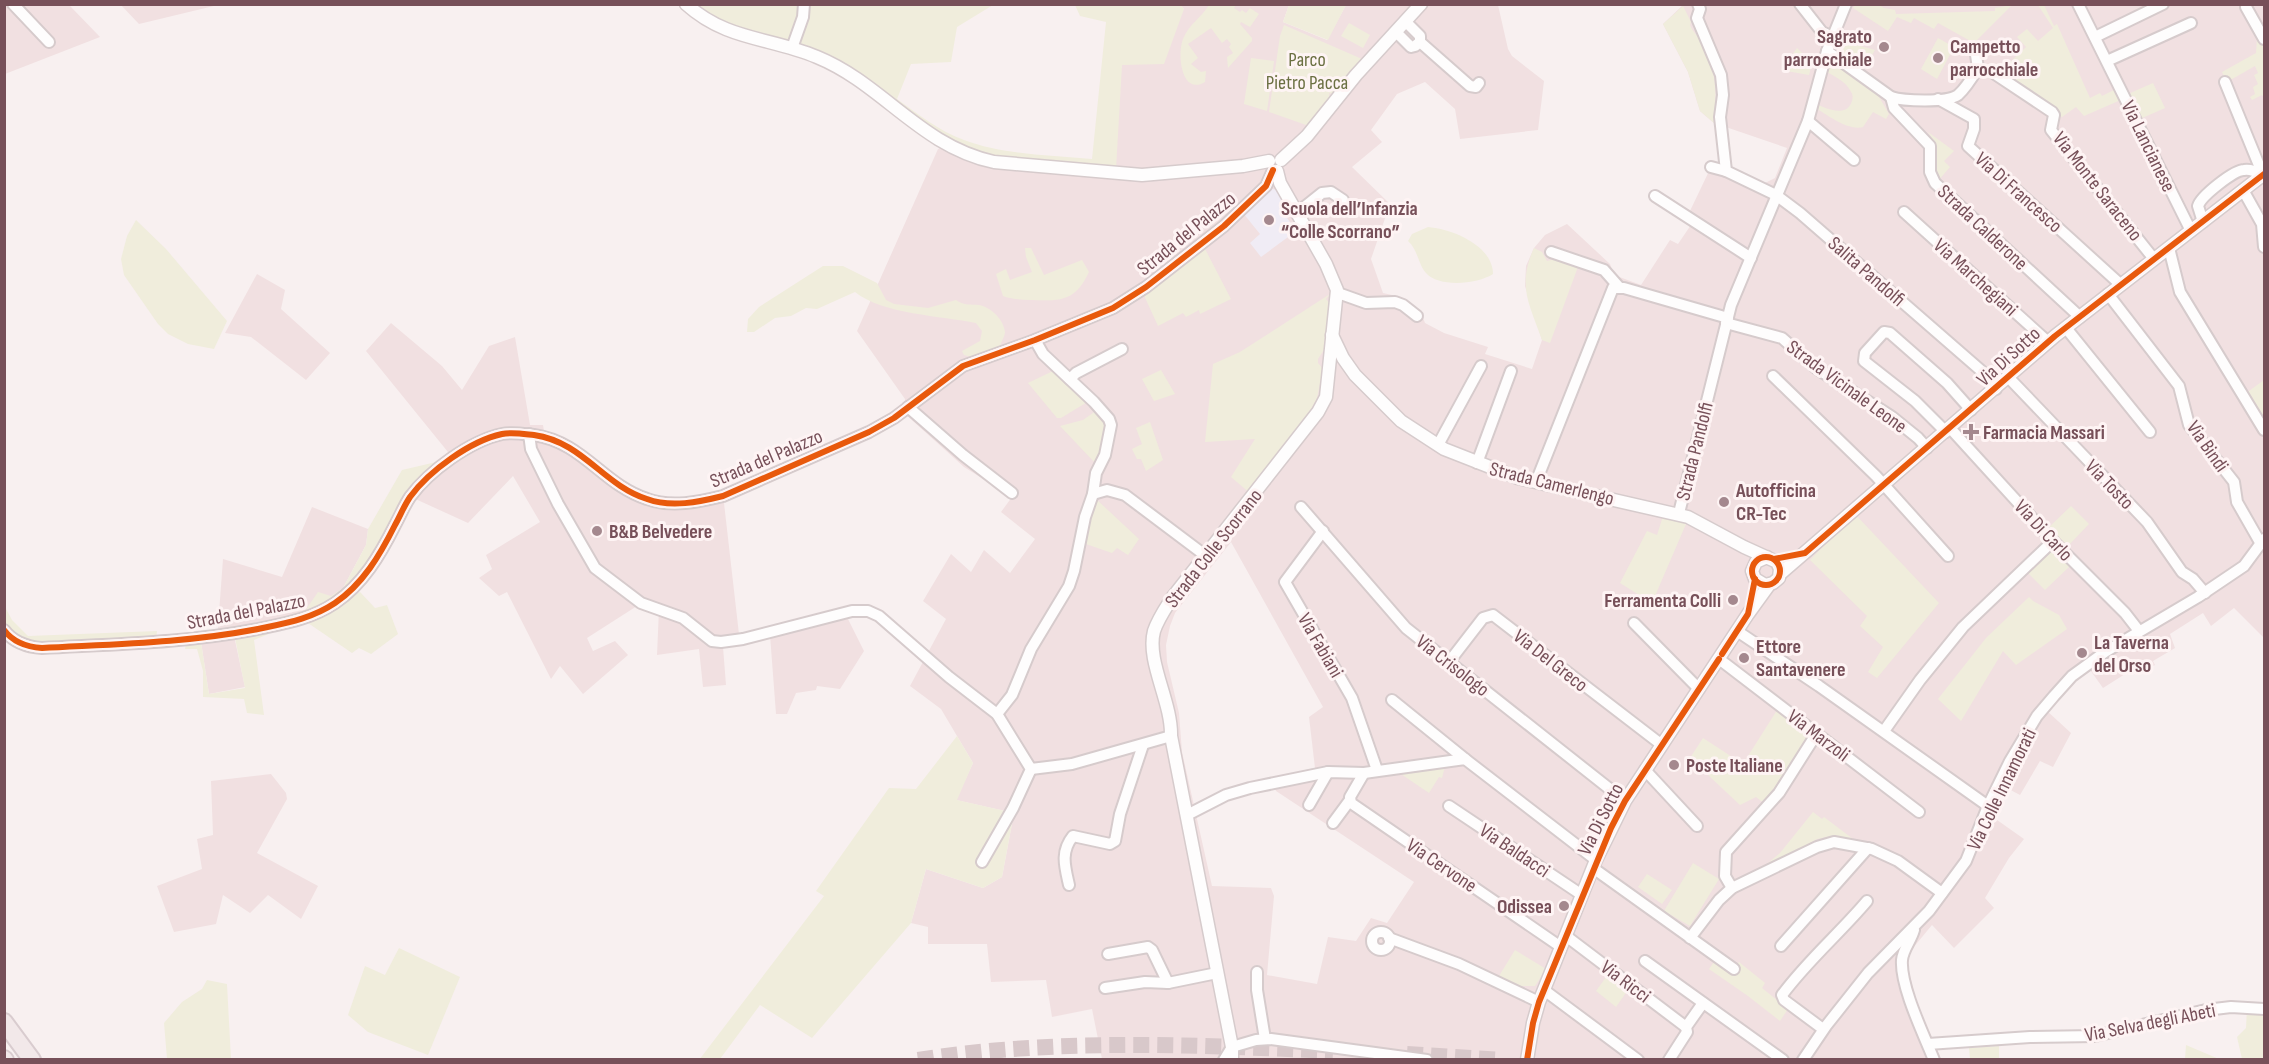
<svg xmlns="http://www.w3.org/2000/svg" width="2269" height="1064" font-family="'Sofia Sans Condensed',sans-serif">
  <style>
    .residential { fill: #f1e0e1; fill-rule: evenodd }
    .education { fill: #f0ecf5 }
    .green { fill: #f0eddc }
    .lines { fill: none; stroke-linecap: round; stroke-linejoin: round }
    .trunk-tunnel { stroke: #d8c8ca; stroke-width: 16; stroke-dasharray: 16 8; stroke-linecap: butt }
    .minor-casing { stroke: #d6cbcc; stroke-width: 14 }
    .tertiary-casing { stroke: #d6cbcc; stroke-width: 15 }
    .trunk-casing { stroke: #d9cccf; stroke-width: 20 }
    .minor { stroke: #fefdfd; stroke-width: 10 }
    .tertiary { stroke: #fefdfd; stroke-width: 12 }
    .trunk { stroke: #f2e8e9; stroke-width: 16 }
    .cycleway-casing { stroke: #fef4f4; stroke-width: 10 }
    .cycleway { stroke: #e8590c; stroke-width: 6 }
    .poi-dot { fill: #a4888e; stroke: #fef4f4; stroke-width: 2 }
    .labels { text-anchor: middle; stroke-width: 6; stroke-linejoin: round; paint-order: stroke }
    .poi-label { font-size: 20px; font-weight: bold; fill: #775059; stroke: #fef4f4; text-anchor: start }
    .park-label { font-size: 20px; fill: #6b7042; stroke: #fef4f4 }
    .street-label { font-size: 20px; fill: #775059; stroke: #fef4f4 }
  </style>
  <rect width="100%" height="100%" fill="#f8f0f0"/>
  <g class="residential">
    <path d="M5 5H69L100 37 5 74Z"/>
    <path d="M121 5H218L139 24Z"/>
    <path d="M1180 5H1289L1283 22 1327 40 1346 5H1498L1508 49 1512 56 1544 81 1538 130 1460 139 1455 109 1425 82 1397 94 1371 130 1382 142 1352 167 1390 204 1371 259 1383 293 1401 297 1421 312 1425 323 1444 333 1488 347 1485 354 1532 369 1542 340 1525 286 1526 266 1534 248 1545 235 1567 224 1610 264 1614 275 1641 285 1670 240 1678 244 1695 219 1689 213 1711 167H1731L1765 183 1775 178 1787 148 1714 123 1700 111 1688 72 1663 24 1683 5H2264V636L2263 637 2234 608 2211 626 2203 613 2170 634 2175 648 2153 661 2155 665 2137 675 2133 669 2103 688 2088 667 2046 710 2071 733 2053 767 2040 761 2020 795 2003 786 1990 815 2024 839 2009 858 1985 898 1994 908 1954 948 1932 925 1908 954V968L1917 1004 1941 1059H1102L1092 1009 1052 1017 1046 980 991 982 987 944H928V927L911 923 926 869 983 888 1002 877 1014 813 956 800 973 763 941 709 910 686 946 619 923 601 951 554 971 572 984 550 1010 573 1035 539 1001 512 1012 497 964 467 904 413 905 399 857 331 938 149 951 143 1093 168 1122 65 1184 9ZM1231 542 1323 707 1309 717 1315 768 1271 778 1276 791 1414 882 1387 923 1371 918 1356 941 1328 937 1317 984 1267 975 1274 896 1271 888 1212 886 1182 752 1179 713 1167 662 1166 645 1170 626 1175 613Z"/>
    <path d="M257 274 285 290 281 309 330 353 306 380 251 337 225 333Z"/>
    <path d="M391 323 442 366 462 390 489 346 515 337 530 425H543L545 437 623 487 676 504 724 503 740 643 723 647 726 685 703 687 699 649 657 655 659 609 637 606 587 638 593 651 615 641 628 655 583 694 560 666 551 679 507 592 499 596 479 578 492 569 486 555 540 522 513 476 468 523 411 497 452 457 366 351Z"/>
    <path d="M312 507 368 529 366 545 343 588 300 618 233 631 245 687 209 694 201 642 217 640 223 559 282 577Z"/>
    <path d="M848 619 864 651 840 689 817 686 816 690 796 693 787 714H776L770 635Z"/>
    <path d="M271 774 286 793 287 799 257 853 318 886 301 919 268 895 250 913 223 895 216 924 174 932 157 886 202 869 197 839 213 835 211 781Z"/>
  </g>
  <path class="education" d="M1268 188 1278 190 1291 214 1287 218 1292 225 1296 223 1299 229 1261 257 1250 243 1260 234 1243 213Z"/>
  <g class="green">
    <path d="M1180 4 1184 9 1164 64 1122 65 1116 169 991 157 951 143 802 45 798 37 792 48 728 28 690 5H993L957 27 951 62 911 64 897 99C918 114 939 131 964 140 1004 155 1050 155 1092 159L1106 22 1080 16 1075 5Z"/>
    <path d="M1209 5H1236L1234 8 1240 12 1242 10 1246 13 1250 8 1259 14 1250 27 1241 22 1240 24 1252 38V41L1228 68 1227 57 1233 53 1229 47 1231 44 1227 39 1222 43 1211 28 1188 44 1198 58 1191 64 1201 72 1206 71 1205 82C1181 96 1177 54 1183 39 1189 24 1202 17 1209 5Z"/>
    <path d="M1289 5V4L1346 5 1328 40 1283 22Z"/>
    <path d="M1855 5H1879L1884 8 1895 10 1896 14 1995 11V8L2012 5 1974 43 1938 23 1934 29 1914 18 1911 23 1897 17 1888 31 1853 8Z"/>
    <path d="M2038 5H2044L2054 26 2057 24 2090 98 2100 93 2102 96 2118 88 2123 99 2084 116 2076 107 2062 117 1995 71 2004 62 2007 65 2026 47 2017 37 2027 29 2038 41 2053 28Z"/>
    <path d="M1683 6 1691 22 1690 25C1692 30 1695 33 1698 37 1717 65 1717 91 1714 123L1700 111 1688 72 1663 24Z"/>
    <path d="M1349 23 1370 35 1363 48 1341 36Z"/>
    <path d="M1284 25 1362 59 1333 94 1329 93 1330 100 1309 126 1269 112 1280 36Z"/>
    <path d="M2261 35 2264 42V98L2262 95 2252 100 2250 97 2255 94 2253 87 2258 84 2254 75 2258 73 2255 66 2227 82 2222 72 2256 53 2257 38Z"/>
    <path d="M1938 38 1954 47 1937 79 1921 69Z"/>
    <path d="M1839 40 1875 50 1863 70 1837 48Z"/>
    <path d="M1797 48 1812 63 1809 75 1781 70Z"/>
    <path d="M1251 58 1274 61 1267 111 1244 104Z"/>
    <path d="M1830 58 1875 90 1889 114 1886 119 1873 112 1863 127C1847 131 1828 115 1814 107L1815 103C1826 109 1847 118 1852 101 1853 97 1853 95 1851 92 1847 82 1834 76 1825 71Z"/>
    <path d="M2153 83 2165 108 2140 119 2128 94Z"/>
    <path d="M1928 132 1954 151 1944 161 1950 167 1938 181C1932 162 1942 150 1928 132Z"/>
    <path d="M136 220 166 249 227 321 214 349 188 344 168 334 158 324 124 275 121 259 127 236Z"/>
    <path d="M1428 227C1453 229 1493 246 1493 274 1478 284 1439 288 1426 273 1418 264 1418 250 1408 241L1412 234Z"/>
    <path d="M1203 245 1231 299 1200 314 1199 310 1186 317 1183 313 1158 326 1142 291Z"/>
    <path d="M1025 248H1031L1044 275 1082 260 1089 272C1075 302 1060 301 1031 300 1021 300 1011 299 1003 296L996 274 1006 269 1010 280 1032 272 1026 257Z"/>
    <path d="M1534 248 1542 252 1547 261 1560 258 1579 264 1550 343 1542 340C1529 303 1517 286 1534 248Z"/>
    <path d="M823 266H843L877 283 886 300 894 304 928 308 956 300C965 306 970 304 979 305 991 307 1004 320 1005 332 1005 336 1001 342 1000 346L971 357 964 355 962 351 980 341 982 331 976 323C942 316 882 314 855 292L817 309 806 308 791 316 775 318 754 332H747L748 319 759 307Z"/>
    <path d="M1330 294 1326 299 1330 304 1325 348 1318 359V363L1323 369 1317 398 1306 419 1251 494 1231 477 1255 439 1205 442 1213 364 1240 352Z"/>
    <path d="M1055 370 1089 401 1061 418H1057L1028 383Z"/>
    <path d="M1161 370 1175 394 1154 401 1142 379Z"/>
    <path d="M2264 380V426L2245 394Z"/>
    <path d="M1097 410 1108 427 1102 452 1096 464 1060 426 1083 420Z"/>
    <path d="M1150 422 1163 460 1146 471 1141 459H1137L1132 449 1142 444 1136 428Z"/>
    <path d="M449 459 411 497 358 584 300 618 318 592 331 596 343 588 366 545 368 529 402 470Z"/>
    <path d="M1095 498 1139 539 1128 555 1117 548 1112 553 1083 543Z"/>
    <path d="M2071 506 2089 524 2068 546 2048 528Z"/>
    <path d="M1855 514 1939 603 1877 678 1868 672 1883 647 1860 626 1867 616 1810 560Z"/>
    <path d="M1663 516 1686 524 1652 603 1620 583 1647 531 1657 535Z"/>
    <path d="M2053 546 2071 565 2045 590 2027 572Z"/>
    <path d="M360 592 375 608 387 605 398 634 371 654 359 648 352 653 308 623Z"/>
    <path d="M2029 597 2033 601 2059 615 2067 629 2016 665 2003 651 1961 721 1938 699 1986 638Z"/>
    <path d="M4 605 12 620 28 636 157 631 156 640 38 644 25 642 5 626Z"/>
    <path d="M293 624 254 640 264 715 247 713 244 699 203 697V671L197 649H185L186 644 201 642 209 694 245 688 235 638Z"/>
    <path d="M1779 707 1813 734 1765 804 1756 797 1740 805 1690 758 1703 738 1743 764Z"/>
    <path d="M957 736 973 763 957 800 1014 813 1002 877 983 888 926 869 911 923 812 1038 760 1005 720 1059 699 1060 824 896 816 891 889 788 916 789Z"/>
    <path d="M1445 766 1442 778 1439 777 1429 793 1398 772Z"/>
    <path d="M1813 812 1822 819 1824 817 1853 839 1831 836 1817 839 1755 874 1780 853Z"/>
    <path d="M1693 863 1719 879 1690 926 1664 911Z"/>
    <path d="M1647 874 1672 890 1662 904 1638 887Z"/>
    <path d="M399 948 460 977 428 1055 368 1032 348 1015 365 966 385 975Z"/>
    <path d="M1515 950 1546 969 1535 986H1519L1499 976Z"/>
    <path d="M1714 962 1731 973 1739 962 1765 983 1762 988 1788 1009 1780 1021 1748 996 1709 969Z"/>
    <path d="M1609 973 1630 987 1616 1007 1596 991Z"/>
    <path d="M207 980 227 984 231 1059H167L164 1023 182 1002 202 989Z"/>
    <path d="M2247 1008 2264 1010V1059H2242L2237 1037 2246 1028Z"/>
    <path d="M2186 1045 2219 1059H2185Z"/>
    <path d="M1999 1046V1059H1970L1969 1048Z"/>
  </g>
  <g class="lines">
    <g class="trunk-tunnel">
      <path d="M1407 1054 1502 1060"/>
      <path d="M918 1060C1055 1038 1195 1045 1333 1051"/>
    </g>
    <defs>
      <g id="minor">
        <path d="M13 4 49 42"/>
        <path d="M1698 4 1700 9 1697 18 1721 75 1723 95 1720 117 1726 171 1776 195 1800 213 1985 374 1996 389"/>
        <path d="M1800 4 1822 32 1833 37"/>
        <path d="M2078 4 2191 231"/>
        <path d="M2246 7 2264 39"/>
        <path d="M1396 32 1411 47 1415 46 1420 42V36L1406 22"/>
        <path d="M2095 37 2163 4"/>
        <path d="M1420 42 1470 86 1476 87 1479 83"/>
        <path d="M792 48 803 17 804 4"/>
        <path d="M1827 51 1891 97C1903 101 1947 103 1958 95 1966 88 1972 78 1978 68L1976 55"/>
        <path d="M2107 61 2191 23"/>
        <path d="M1992 72 2052 112 2054 115 2051 130 2154 259"/>
        <path d="M2225 82 2263 175"/>
        <path d="M1891 97 1894 108 1930 146V172L1935 183 2080 317"/>
        <path d="M1938 99 1974 119V129L1968 146 2120 284"/>
        <path d="M1808 121 1854 160"/>
        <path d="M1711 167 1726 171"/>
        <path d="M2243 190 2262 224 2264 247"/>
        <path d="M1655 196 1751 258"/>
        <path d="M1904 212 2048 342"/>
        <path d="M1297 213 1322 193 1331 192 1343 200"/>
        <path d="M2203 222 2198 206C2201 196 2234 170 2244 170 2251 169 2257 172 2263 175"/>
        <path d="M2169 248 2180 292 2264 430"/>
        <path d="M1551 252 1604 270 1619 287"/>
        <path d="M1338 293 1366 303 1395 302 1403 305 1417 316"/>
        <path d="M2108 294 2179 386 2189 425 2234 482 2237 502 2261 544"/>
        <path d="M1726 323 1782 338 1816 368 1892 417 1918 438 1927 448"/>
        <path d="M2066 328 2150 432"/>
        <path d="M1773 376 1876 476 1948 556"/>
        <path d="M2009 378 2147 522 2182 572 2193 579 2205 593"/>
        <path d="M1070 379 1076 373 1122 349"/>
        <path d="M908 407 963 455 1012 493"/>
        <path d="M1950 428 2053 541 2125 613 2139 631"/>
        <path d="M1946 432 1915 401 1864 361 1865 353 1884 332 1890 333 1947 383 1971 410"/>
        <path d="M529 434 531 449 558 504 595 568 641 603 683 618 712 641 721 642 743 639 852 611H868L879 616 949 677 997 714 1031 769 1013 808 982 862"/>
        <path d="M1438 445 1481 366"/>
        <path d="M1477 463 1511 371"/>
        <path d="M1536 482 1613 288H1624L1728 318"/>
        <path d="M1093 494 1107 490 1125 495 1206 556"/>
        <path d="M1301 507 1406 628 1625 801"/>
        <path d="M1679 513 1731 305 1808 121 1827 51 1846 4"/>
        <path d="M1323 531 1285 582 1352 698 1377 770"/>
        <path d="M1634 623 1699 689"/>
        <path d="M4 630C13 642 27 647 42 648 115 644 186 643 258 629 286 623 311 619 335 603 363 584 380 555 395 525 400 516 404 506 410 497 429 471 470 441 502 434 512 432 524 434 534 435 583 442 603 485 647 499 671 508 699 502 723 496L869 432 894 418 963 366 1035 340 1113 308 1146 287 1224 226 1266 186 1273 170"/>
        <path d="M1737 631 1819 686 1988 806"/>
        <path d="M1719 659 1919 812"/>
        <path d="M1449 662 1483 618 1493 615 1662 745"/>
        <path d="M1392 700 1465 759"/>
        <path d="M997 714 1012 695 1031 649 1069 586 1074 571 1085 517 1093 494 1096 473 1105 455 1111 425 1109 419 1094 402 1043 354 1035 340"/>
        <path d="M1884 731 1920 680 1963 627 2053 541"/>
        <path d="M1031 769 1072 764 1171 736"/>
        <path d="M1645 770 1697 826"/>
        <path d="M1364 773 1350 797 1351 803 1561 947"/>
        <path d="M1309 805 1328 772"/>
        <path d="M1449 806 1582 895"/>
        <path d="M1187 815 1226 795 1250 788 1328 772 1364 773 1465 759 1596 860"/>
        <path d="M1333 823 1350 800"/>
        <path d="M1593 868 1734 969"/>
        <path d="M1069 885C1065 867 1060 852 1073 836L1110 844 1115 841 1120 814 1143 745"/>
        <path d="M1732 888 1725 876 1726 852 1779 793 1817 733"/>
        <path d="M1914 930C1911 941 1903 949 1902 960 1900 986 1924 1035 1934 1060"/>
        <circle cx="1381" cy="941" r="9"/>
        <path d="M1566 936 1686 1027"/>
        <path d="M1389 938 1459 964 1539 1002"/>
        <path d="M1690 938 1719 900 1732 888 1817 847 1834 842 1872 849 1898 861 1942 893"/>
        <path d="M1781 946 1868 848"/>
        <path d="M1108 954 1148 947 1152 950 1168 983"/>
        <path d="M1645 961 1783 1060"/>
        <path d="M1257 972V990L1265 1039"/>
        <path d="M1105 988 1145 982 1168 983 1217 973"/>
        <path d="M1544 990 1638 1060"/>
        <path d="M1823 1029 1784 1000 1782 995C1807 961 1840 933 1867 901"/>
        <path d="M1928 1044 2030 1037 2095 1036 2206 1010 2231 1007 2264 1009"/>
        <path d="M1224 1060 1232 1047 1256 1040 1271 1039 1427 1060"/>
        <path d="M1669 1060 1687 1032 1686 1027 1703 1003"/>
        <path d="M1803 1060 1826 1026 1868 973 1929 911 1966 861 1988 806 2010 761 2037 716 2054 696 2072 676 2105 652 2198 597 2244 566 2264 539"/>
      </g>
      <g id="tertiary">
        <path d="M686 4C727 41 770 37 817 57 883 84 920 146 994 162L1142 175 1243 166 1269 161"/>
        <path d="M1281 160 1307 136 1356 75 1421 4"/>
        <path d="M1332 335 1343 358 1355 375 1401 421 1444 449 1518 478 1688 517 1744 547 1777 562 1780 569 1779 578 1773 583 1765 585 1755 579 1752 571 1756 562 1767 557"/>
        <path d="M1780 574 2055 336 2264 174"/>
        <path d="M1232 1060V1047L1171 736C1172 702 1146 661 1154 631 1158 619 1165 609 1172 598L1318 412 1326 397 1337 290 1326 264 1280 183 1277 171"/>
        <path d="M1527 1060 1533 1023 1539 1002 1596 860 1625 801 1748 614 1769 585"/>
      </g>
      <g id="trunk">
        <path d="M4 1022 32 1060"/>
        <path d="M4 1059 5 1060"/>
      </g>
    </defs>
    <use href="#minor" class="minor-casing"/>
    <use href="#tertiary" class="tertiary-casing"/>
    <use href="#trunk" class="trunk-casing"/>
    <use href="#minor" class="minor"/>
    <use href="#tertiary" class="tertiary"/>
    <use href="#trunk" class="trunk"/>
    <defs>
      <g id="cycleway">
        <circle cx="1766" cy="571" r="14"/>
        <path d="M1774 559 1805 553 2055 336 2264 174"/>
        <path d="M4 630C13 642 27 647 42 648 115 644 186 643 258 629 286 623 311 619 335 603 363 584 380 555 395 525 400 516 404 506 410 497 429 471 470 441 502 434 512 432 524 434 534 435 583 442 603 485 647 499 671 508 699 502 723 496L869 432 894 418 963 366 1035 340 1113 308 1146 287 1224 226 1266 186 1273 170"/>
        <path d="M1722 654 1748 614 1755 579"/>
        <path d="M1527 1060 1533 1023 1539 1002 1611 828 1625 801 1719 659"/>
      </g>
    </defs>
    <use href="#cycleway" class="cycleway-casing"/>
    <use href="#cycleway" class="cycleway"/>
  </g>
  <g class="poi-dot">
    <circle cx="1884" cy="47" r="6"/>
    <circle cx="1938" cy="58" r="6"/>
    <circle cx="1269" cy="220" r="6"/>
    <path d="M1968 423h6v6h6v6h-6v6h-6v-6h-6v-6h6z"/>
    <circle cx="1724" cy="502" r="6"/>
    <circle cx="597" cy="531" r="6"/>
    <circle cx="1733" cy="600" r="6"/>
    <circle cx="2082" cy="653" r="6"/>
    <circle cx="1744" cy="658" r="6"/>
    <circle cx="1674" cy="765" r="6"/>
    <circle cx="1564" cy="906" r="6"/>
  </g>
  <g class="labels">
    <g class="poi-label">
      <text x="1872" y="43" text-anchor="end">Sagrato<tspan x="1872" dy="23">parrocchiale</tspan></text>
      <text x="1950" y="53">Campetto<tspan x="1950" dy="23">parrocchiale</tspan></text>
      <text x="1281" y="215">Scuola dell’Infanzia<tspan x="1281" dy="23">“Colle Scorrano”</tspan></text>
      <text x="1983" y="439">Farmacia Massari</text>
      <text x="1736" y="497">Autofficina<tspan x="1736" dy="23">CR-Tec</tspan></text>
      <text x="609" y="538">B&amp;B Belvedere</text>
      <text x="1721" y="607" text-anchor="end">Ferramenta Colli</text>
      <text x="2094" y="649">La Taverna<tspan x="2094" dy="23">del Orso</tspan></text>
      <text x="1756" y="653">Ettore<tspan x="1756" dy="23">Santavenere</tspan></text>
      <text x="1686" y="772">Poste Italiane</text>
      <text x="1552" y="913" text-anchor="end">Odissea</text>
    </g>
    <g class="park-label">
      <text x="1307" y="66">Parco<tspan x="1307" dy="23">Pietro Pacca</tspan></text>
    </g>
    <g class="street-label">
      <text transform="translate(2149 146) rotate(64)" y="7">Via Lancianese</text>
      <text transform="translate(2098 186) rotate(52)" y="7">Via Monte Saraceno</text>
      <text transform="translate(2019 192) rotate(42)" y="7">Via Di Francesco</text>
      <text transform="translate(1983 227) rotate(43)" y="7">Strada Calderone</text>
      <text transform="translate(1186 233) rotate(-39)" y="7">Strada del Palazzo</text>
      <text transform="translate(1867 271) rotate(41)" y="7">Salita Pandolfi</text>
      <text transform="translate(1976 277) rotate(42)" y="7">Via Marchegiani</text>
      <text transform="translate(2008 356) rotate(-42)" y="7">Via Di Sotto</text>
      <text transform="translate(1847 386) rotate(36)" y="7">Strada Vicinale Leone</text>
      <text transform="translate(2208 446) rotate(55)" y="7">Via Bindi</text>
      <text transform="translate(1694 451) rotate(-76)" y="7">Strada Pandolfi</text>
      <text transform="translate(766 458) rotate(-23)" y="7">Strada del Palazzo</text>
      <text transform="translate(1552 483) rotate(14)" y="7">Strada Camerlengo</text>
      <text transform="translate(2110 484) rotate(46)" y="7">Via Tosto</text>
      <text transform="translate(2044 530) rotate(47)" y="7">Via Di Carlo</text>
      <text transform="translate(1213 548) rotate(-52)" y="7">Strada Colle Scorrano</text>
      <text transform="translate(246 611) rotate(-11)" y="7">Strada del Palazzo</text>
      <text transform="translate(1321 645) rotate(60)" y="7">Via Fabiani</text>
      <text transform="translate(1551 660) rotate(38)" y="7">Via Del Greco</text>
      <text transform="translate(1453 665) rotate(38)" y="7">Via Crisologo</text>
      <text transform="translate(1819 735) rotate(37)" y="7">Via Marzoli</text>
      <text transform="translate(2001 789) rotate(-64)" y="7">Via Colle Innamorati</text>
      <text transform="translate(1600 819) rotate(-63)" y="7">Via Di Sotto</text>
      <text transform="translate(1515 850) rotate(34)" y="7">Via Baldacci</text>
      <text transform="translate(1442 865) rotate(34)" y="7">Via Cervone</text>
      <text transform="translate(1626 981) rotate(37)" y="7">Via Ricci</text>
      <text transform="translate(2150 1022) rotate(-11)" y="7">Via Selva degli Abeti</text>
    </g>
  </g>
  <rect width="2269" height="1064" fill="none" stroke="#775059" stroke-width="12"/>
</svg>
